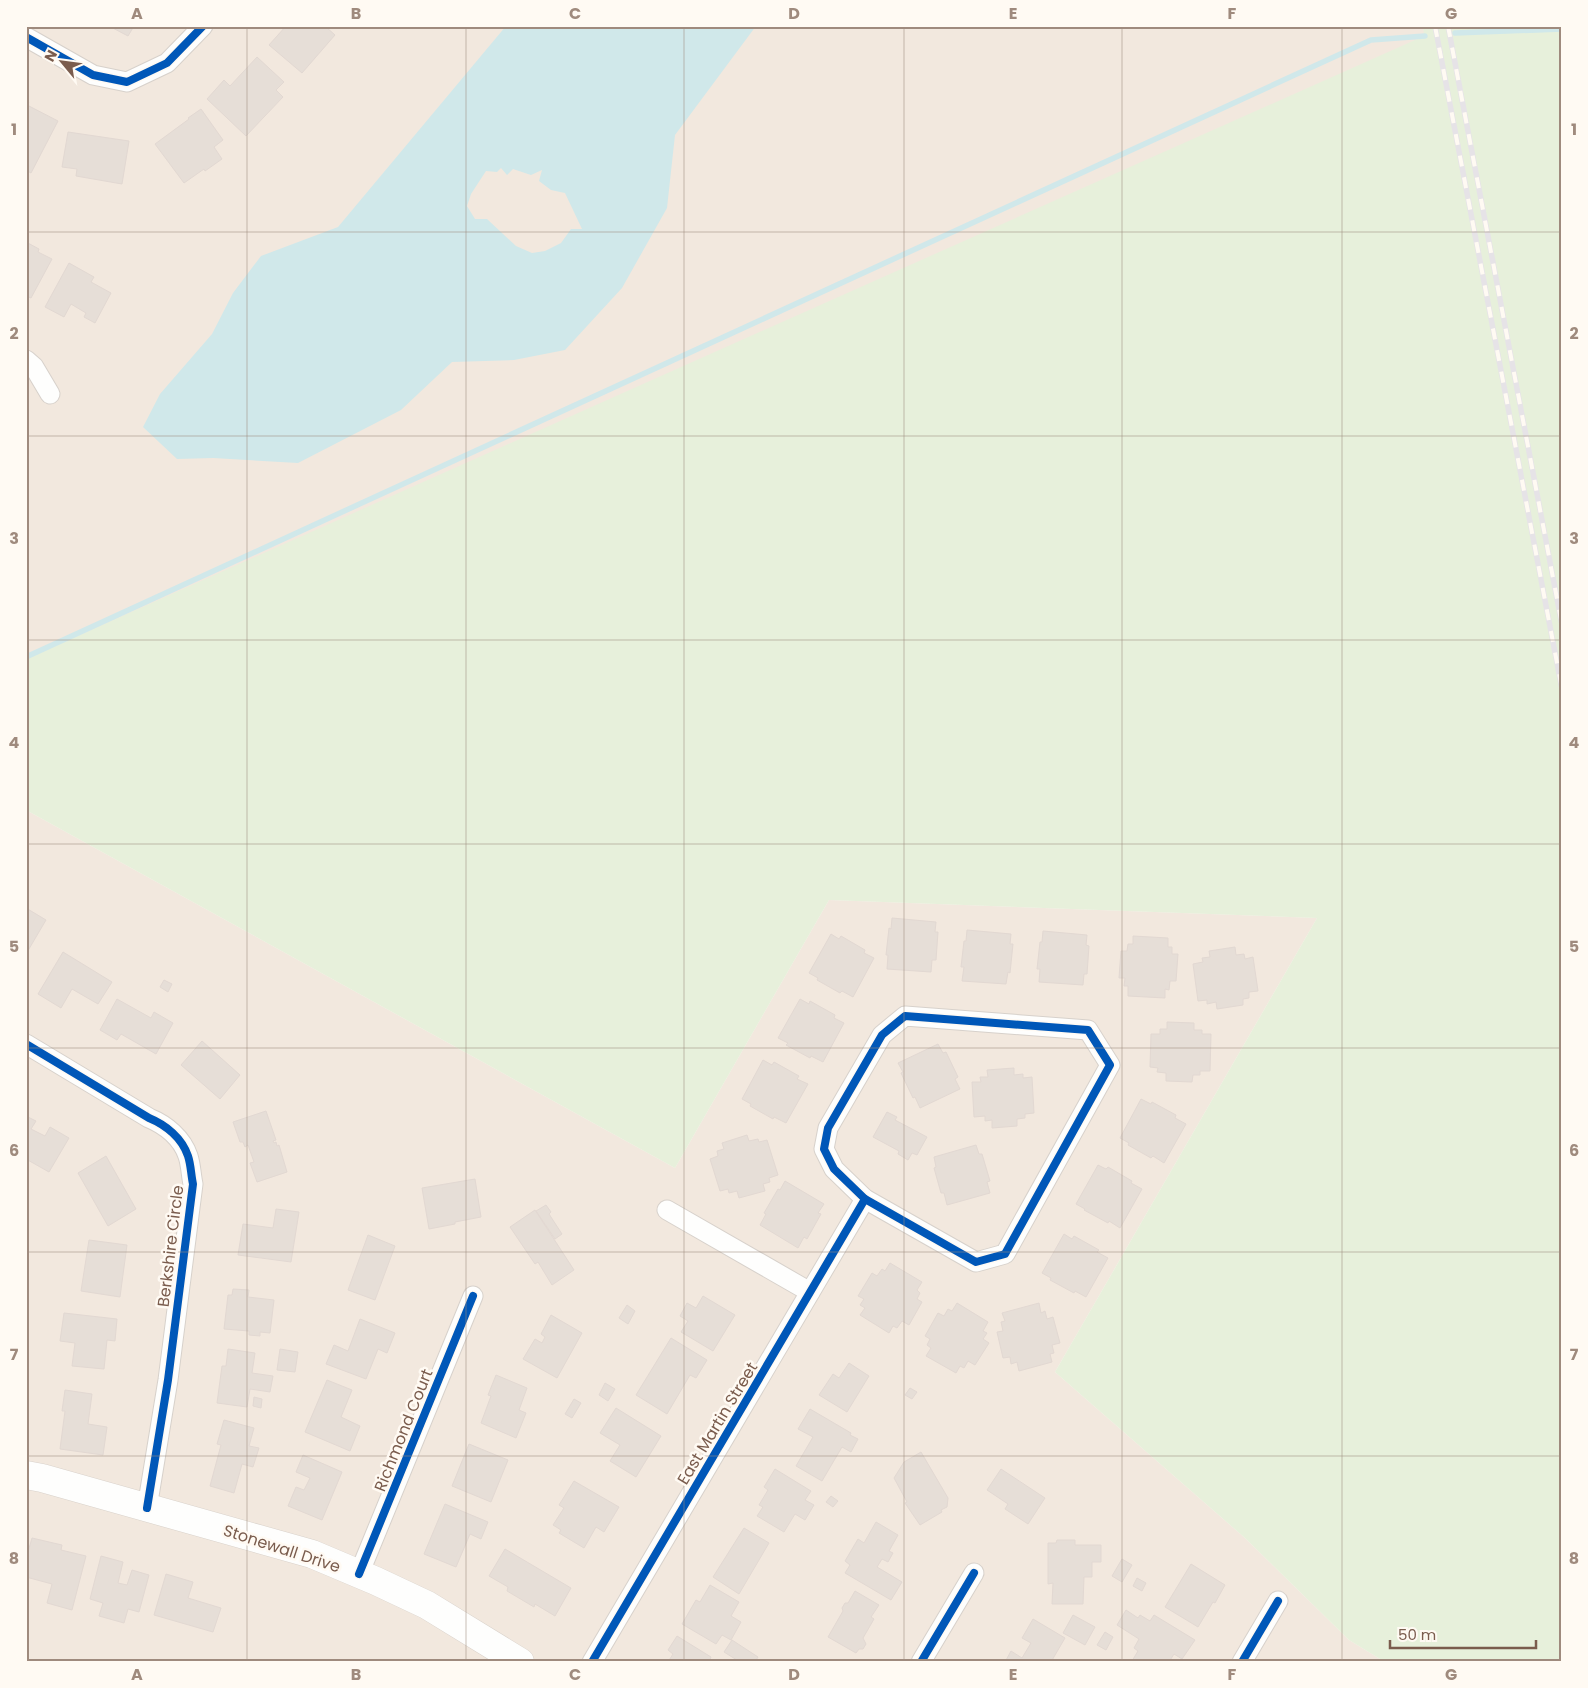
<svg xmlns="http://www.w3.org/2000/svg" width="1588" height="1688" font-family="Poppins,sans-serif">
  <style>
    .residential { fill: #f2e8de }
    .green { fill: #e7f0db }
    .water { fill: #d0e8ea; fill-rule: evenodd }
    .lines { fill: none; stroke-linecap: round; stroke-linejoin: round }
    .stream { stroke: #d0e8ea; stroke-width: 5.5 }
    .building { fill: #e6ded7; stroke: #e2d8d2 }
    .street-casing { stroke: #d7d1cb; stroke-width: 21 }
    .secondary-casing { stroke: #d9d2cb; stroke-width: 29 }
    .street { stroke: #fefefd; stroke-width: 19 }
    .secondary { stroke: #fefefd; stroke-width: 28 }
    .rail-casing { stroke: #e6e3e7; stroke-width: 5.5 }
    .rail { stroke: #fffaf3; stroke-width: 4; stroke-dasharray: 11; stroke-linecap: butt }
    .cycleway-casing { stroke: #fffaf3; stroke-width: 11 }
    .cycleway { stroke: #0057b8; stroke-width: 8 }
    .grid { fill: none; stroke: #9f8a7d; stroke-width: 1; stroke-opacity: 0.55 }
    .labels { text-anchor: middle; stroke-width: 5; stroke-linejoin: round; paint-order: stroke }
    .street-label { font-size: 16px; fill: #7a5c4d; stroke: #fffaf3 }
    .neatline { fill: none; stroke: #9f8a7d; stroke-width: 2 }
    .grid-label { font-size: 16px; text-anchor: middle; font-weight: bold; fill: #9f8a7d }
  </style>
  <rect width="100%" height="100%" fill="#f9f5f0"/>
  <g class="residential">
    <path d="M26 26H1423L1425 36 26 675Z"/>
    <path d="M26 810 675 1168 829 900 1317 918 1055 1372 1245 1538 1349 1640 1385 1662H26Z"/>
  </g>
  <path class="green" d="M1423 26H1562V1662H1385L1349 1640 1245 1538 1055 1372 1317 918 829 900 675 1168 26 810V659L1424 36Z"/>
  <path class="water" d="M506 26H756L675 135 667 208 622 288 565 350 514 360 452 362 401 410 298 463 213 458 177 459 143 427 160 394 212 334 233 293 261 256 338 227ZM501 168 507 175 513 169 531 175 542 170 539 181 551 190 565 193 582 229H571L561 243 545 251 532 253 516 246 487 219H475L467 206 471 194 486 171 497 172Z"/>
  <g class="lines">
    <g class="stream">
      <path d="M1455 33 1562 29"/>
      <path d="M26 657 1371 40 1425 36"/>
    </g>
  </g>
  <g class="building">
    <path d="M109 26H134L128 36Z"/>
    <path d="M286 26H325L335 35 302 73 269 45Z"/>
    <path d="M257 57 284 82 276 90 283 97 246 136 207 99 224 80 230 86Z"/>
    <path d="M26 100 29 102 27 105 58 121 31 173 26 170Z"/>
    <path d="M201 109 223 140 214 147 222 159 205 171 204 169 184 183 155 144 189 119 188 118Z"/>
    <path d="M68 132 129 141 122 184 76 176 77 169 62 167Z"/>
    <path d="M26 242 39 249 38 252 52 259 31 298 26 296Z"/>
    <path d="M69 263 94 277 91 282 111 293 95 323 84 317 86 313 71 304 64 317 45 307Z"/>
    <path d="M26 908 46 920 26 954Z"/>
    <path d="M892 918 936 922 935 932H938L936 960H932L931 972 887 969 888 955H886L889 928 891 929Z"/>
    <path d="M967 930 1011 934 1010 944H1013L1010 973 1008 972 1006 984 962 981 964 967H961L964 941H966Z"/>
    <path d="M1043 931 1087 935 1086 945 1089 946 1087 974H1084L1083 985 1039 982 1040 969H1037L1040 942H1042Z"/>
    <path d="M831 934 839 939 841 936 865 950 864 953 874 958 853 997 842 991 840 993 817 980 818 978 809 973Z"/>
    <path d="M1133 936 1168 938V947H1172V954H1178L1176 981H1170L1169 990 1165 989V998L1128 996V986H1124L1125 978H1119L1121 951H1127L1128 944H1133Z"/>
    <path d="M1235 947 1236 955 1244 954 1245 959 1253 957 1258 991 1249 992V998L1243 999V1005L1217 1009 1216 1002 1207 1004V1000L1198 1001 1193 964 1203 962 1202 958 1210 957 1209 951Z"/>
    <path d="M63 952 112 982 98 1004 72 989 61 1008 38 994Z"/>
    <path d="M164 980 172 984 168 992 160 987Z"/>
    <path d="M117 999 151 1018 154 1012 173 1023 156 1054 121 1034 117 1040 100 1030Z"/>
    <path d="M800 999 809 1004 810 1001 835 1015 834 1018 844 1023 823 1062 811 1056 810 1058 786 1045 788 1043 778 1038Z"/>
    <path d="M1167 1022 1194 1023V1030H1202V1034H1211L1210 1071H1200V1075H1193L1192 1082 1166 1081V1073L1157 1072 1158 1068 1150 1067 1151 1034H1160V1029H1167Z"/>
    <path d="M202 1041 240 1075 220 1099 181 1065Z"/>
    <path d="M938 1044 943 1053 946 1052 958 1077 955 1079 960 1089 920 1108 915 1097 913 1098 901 1073 903 1072 898 1063Z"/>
    <path d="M763 1060 772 1065 774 1062 799 1076 797 1079 808 1084 786 1123 774 1117 773 1119 750 1106 751 1104 742 1099Z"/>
    <path d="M1014 1068V1075L1023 1074V1078L1032 1077 1034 1113 1025 1114V1118L1017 1119V1126L992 1128V1120L985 1121V1116L974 1117 972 1082H981L980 1077H988L987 1070Z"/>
    <path d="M1141 1099 1151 1104 1152 1102 1176 1115 1175 1118 1186 1124 1164 1163 1153 1156 1151 1158 1128 1145 1129 1143 1120 1138Z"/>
    <path d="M266 1111 276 1140 273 1141 274 1143 276 1142 277 1146 279 1145 287 1172 257 1182 250 1163 254 1162 248 1145 245 1147 243 1142H240L233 1122Z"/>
    <path d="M887 1112 897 1117 895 1120 927 1137 917 1155 912 1153 908 1160 898 1154 899 1151 873 1137Z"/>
    <path d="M26 1116 36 1121 31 1129 45 1136 50 1127 69 1138 49 1172 26 1159Z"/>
    <path d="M747 1135 749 1141 758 1139 759 1142 767 1140 778 1175 769 1178 770 1182 763 1184 765 1191 739 1198 737 1191 729 1193 728 1189 720 1191 710 1159 718 1156 717 1151 724 1149 722 1143Z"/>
    <path d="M976 1145 979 1154H982L990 1181 987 1182 990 1193 947 1205 944 1193H941L934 1168 936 1167 934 1157Z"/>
    <path d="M106 1156 136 1209 108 1226 78 1173Z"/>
    <path d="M1098 1165 1106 1169 1108 1167 1132 1181 1131 1183 1142 1189 1120 1228 1109 1221 1108 1223 1084 1210 1085 1209 1076 1204Z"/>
    <path d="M475 1179 481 1217 455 1222V1224L429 1229 422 1188Z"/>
    <path d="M785 1181 824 1204 818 1213 821 1214 807 1239 804 1237 798 1248 760 1225 766 1214 764 1213 778 1189 780 1190Z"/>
    <path d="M546 1205 551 1212 549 1214 562 1234 555 1239 536 1211Z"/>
    <path d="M276 1209 299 1212 291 1262 238 1255 243 1224 273 1228Z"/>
    <path d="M535 1210 574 1270 552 1285 538 1262 535 1264 510 1227Z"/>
    <path d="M1064 1234 1072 1239 1074 1236 1099 1250 1097 1252 1108 1258 1086 1297 1075 1291 1074 1293 1050 1280 1051 1278 1042 1273Z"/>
    <path d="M368 1235 395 1246 375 1300 348 1290Z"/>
    <path d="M89 1240 127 1245 120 1297 81 1291Z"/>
    <path d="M890 1263 922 1282 917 1290 920 1293 917 1299 922 1302 909 1325 902 1321 897 1328 893 1326 889 1333 860 1315 865 1308 860 1305 864 1299 858 1296 872 1273 877 1276 882 1269 885 1271Z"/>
    <path d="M233 1289 249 1290 248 1297 274 1300 270 1333 260 1332V1336L249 1335V1331L224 1329 228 1295H232Z"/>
    <path d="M703 1296 735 1315 713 1351 681 1332 688 1321 680 1316 687 1303 696 1308Z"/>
    <path d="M957 1303 988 1322 983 1331 987 1333 983 1339 989 1343 975 1365 968 1361 964 1368 960 1366 956 1373 926 1356 931 1348 927 1345 930 1339 925 1336 938 1313 944 1316 948 1309 952 1311Z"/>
    <path d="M1039 1303 1041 1313 1045 1311 1047 1319 1053 1317 1060 1343 1052 1345 1054 1353 1050 1354 1052 1362 1019 1371 1017 1362 1011 1364 1010 1357 1003 1358 997 1332 1003 1331 1001 1322 1005 1321 1002 1313Z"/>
    <path d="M627 1305 635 1311 628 1324 619 1318Z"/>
    <path d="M64 1313 117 1319 115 1341 107 1340 104 1369 72 1366 75 1343 60 1341Z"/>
    <path d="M551 1315 582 1333 557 1378 523 1359 535 1339 542 1343 545 1337 541 1334Z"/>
    <path d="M360 1319 395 1333 387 1353 378 1349 366 1379 326 1364 334 1345 348 1351Z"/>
    <path d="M671 1338 707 1360 696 1378 690 1375 667 1414 636 1395Z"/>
    <path d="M228 1349 255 1353 252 1373 273 1376 270 1392 250 1389 247 1407 217 1403 222 1366H226Z"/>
    <path d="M280 1349 298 1352 295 1372 277 1370Z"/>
    <path d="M849 1363 869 1376 847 1412 819 1395 833 1374 839 1378Z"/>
    <path d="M496 1375 527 1388 519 1410 526 1413 516 1438 481 1423 491 1396 488 1395Z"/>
    <path d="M327 1380 352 1390 341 1417 360 1426 350 1451 305 1432Z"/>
    <path d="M605 1383 615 1389 608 1401 599 1395Z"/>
    <path d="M910 1388 917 1392 912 1399 905 1395Z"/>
    <path d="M65 1390 92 1394 88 1424 107 1427 103 1455 60 1449 65 1411H62Z"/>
    <path d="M254 1397 262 1399 261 1408 253 1406Z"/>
    <path d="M574 1399 581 1403 572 1418 565 1414Z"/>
    <path d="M616 1408 661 1436 636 1477 610 1461 620 1445 600 1433Z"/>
    <path d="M810 1409 851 1433 850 1435 858 1439 851 1452 842 1447 822 1481 796 1466 813 1437 798 1429Z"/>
    <path d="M224 1420 254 1428 249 1446 259 1448 253 1467 242 1464 234 1493 210 1486 221 1445 217 1444Z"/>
    <path d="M469 1444 508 1460 491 1502 452 1486Z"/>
    <path d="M921 1452 948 1498 947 1507 941 1510 942 1512 920 1525 905 1503 907 1502 894 1478 904 1462Z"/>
    <path d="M303 1455 342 1472 322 1520 288 1506 296 1487 304 1490 310 1478 296 1472Z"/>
    <path d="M775 1469 811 1491 805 1500 814 1505 805 1520 795 1514 784 1532 757 1516 763 1507 759 1505 768 1490 764 1487Z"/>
    <path d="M1001 1469 1045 1498 1028 1524 1005 1509 1008 1504 987 1490Z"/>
    <path d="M574 1481 619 1507 604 1532 596 1527 584 1548 559 1533 561 1530 553 1525 564 1508 559 1505Z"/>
    <path d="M831 1496 838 1501 833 1507 826 1502Z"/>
    <path d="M445 1504 488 1522 481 1539 470 1534 456 1567 424 1554Z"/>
    <path d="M876 1522 898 1535 889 1551 893 1553 888 1562 882 1559 877 1567 902 1582 891 1600 845 1573 850 1565 845 1561 858 1539 864 1543Z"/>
    <path d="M744 1528 769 1543 739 1594 713 1577Z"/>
    <path d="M32 1538 62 1545 61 1550 86 1556 72 1610 47 1603 52 1584 26 1577V1559Z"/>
    <path d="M1057 1540H1075V1545H1101V1562H1092V1577H1084L1083 1604H1052L1053 1583 1048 1584V1543H1056Z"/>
    <path d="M505 1549 571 1588 555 1616 535 1604 534 1607 507 1591 508 1587 489 1576Z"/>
    <path d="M101 1556 123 1562 118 1583 127 1585 132 1570 149 1575 139 1612 128 1609 124 1623 99 1616 103 1603 90 1599Z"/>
    <path d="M1122 1559 1132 1565 1122 1582 1112 1576Z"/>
    <path d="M1191 1564 1225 1585 1215 1603 1213 1602 1198 1627 1165 1607Z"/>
    <path d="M166 1574 193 1582 188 1598 221 1608 213 1632 154 1615Z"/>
    <path d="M1137 1578 1146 1583 1142 1591 1133 1586Z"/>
    <path d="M710 1585 739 1602 731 1616 741 1622 731 1640 722 1635 716 1644 682 1624 696 1600 700 1602Z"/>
    <path d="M855 1591 879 1605 871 1617 874 1619 863 1638 866 1644 863 1649H859L856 1653 828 1637 843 1611 842 1608 845 1603H848Z"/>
    <path d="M1126 1610 1138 1618 1140 1615 1150 1621 1154 1615 1195 1640 1182 1659 1174 1654 1169 1662 1132 1661 1138 1651 1134 1648 1139 1639 1117 1625Z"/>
    <path d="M1073 1615 1095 1627 1085 1645 1063 1633Z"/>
    <path d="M1033 1619 1065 1638 1051 1662H1005L1011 1651 1022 1658 1031 1643 1022 1638Z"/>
    <path d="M1105 1632 1113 1637 1106 1650 1097 1645Z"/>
    <path d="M677 1636 711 1657 709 1662H668L673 1654 668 1650Z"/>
    <path d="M732 1640 758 1657 755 1662H740L724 1652Z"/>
  </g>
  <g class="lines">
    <defs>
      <g id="street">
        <path d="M26 37 93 75 127 82 167 63 203 26"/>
        <path d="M26 360 34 367 50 394"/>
        <path d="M905 1016 1088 1030 1110 1065 1005 1254 976 1262 865 1199 834 1169 824 1149 828 1128 882 1035Z"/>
        <path d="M26 1044 149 1118C166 1125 182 1138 188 1156 191 1165 191 1175 193 1184L168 1380 147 1508"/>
        <path d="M667 1210 810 1292"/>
        <path d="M359 1574 473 1296"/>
        <path d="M592 1662 865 1199"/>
        <path d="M921 1662 974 1573"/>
        <path d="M1242 1662 1278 1601"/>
      </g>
      <path id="secondary" d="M26 1475 42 1478 312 1554 376 1581 427 1605 520 1662"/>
    </defs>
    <use href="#street" class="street-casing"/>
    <use href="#secondary" class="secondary-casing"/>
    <use href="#street" class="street"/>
    <use href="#secondary" class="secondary"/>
    <defs>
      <g id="rail">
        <path d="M1435 26 1562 689"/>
        <path d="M1448 26 1562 625"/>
      </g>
    </defs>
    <use href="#rail" class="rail-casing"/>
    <use href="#rail" class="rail"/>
    <defs>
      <g id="cycleway">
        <path d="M26 37 93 75 127 82 167 63 203 26"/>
        <path d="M905 1016 1088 1030 1110 1065 1005 1254 976 1262 865 1199 834 1169 824 1149 828 1128 882 1035Z"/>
        <path d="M26 1044 149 1118C166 1125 182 1138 188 1156 191 1165 191 1175 193 1184L168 1380 147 1508"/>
        <path d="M359 1574 473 1296"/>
        <path d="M592 1662 865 1199"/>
        <path d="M921 1662 974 1573"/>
        <path d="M1242 1662 1278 1601"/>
      </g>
    </defs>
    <use href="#cycleway" class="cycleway-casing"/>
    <use href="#cycleway" class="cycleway"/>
  </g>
  <path class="grid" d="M247 26V1662M466 26V1662M684 26V1662M904 26V1662M1122 26V1662M1342 26V1662M26 232H1562M26 436H1562M26 640H1562M26 844H1562M26 1048H1562M26 1252H1562M26 1456H1562"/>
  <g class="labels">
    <g class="street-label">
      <text transform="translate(170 1246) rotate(-83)" y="6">Berkshire Circle</text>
      <text transform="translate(717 1423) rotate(-59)" y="6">East Martin Street</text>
      <text transform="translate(403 1430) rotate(-68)" y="6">Richmond Court</text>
      <text transform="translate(282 1548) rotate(18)" y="6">Stonewall Drive</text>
    </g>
  </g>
  <rect width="1588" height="1688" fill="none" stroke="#fffaf3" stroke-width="55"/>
  <g transform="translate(62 62) rotate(299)" stroke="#fffaf3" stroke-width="4" paint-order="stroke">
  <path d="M0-4L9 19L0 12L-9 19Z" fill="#7a5c4d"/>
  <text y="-8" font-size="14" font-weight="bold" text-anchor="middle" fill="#7a5c4d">N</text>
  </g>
  <path d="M1390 1640v8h146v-8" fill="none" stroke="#7a5c4d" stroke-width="2.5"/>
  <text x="1398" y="1640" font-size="15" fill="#7a5c4d" stroke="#fffaf3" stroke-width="4" paint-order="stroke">50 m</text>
  <rect x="28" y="28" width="1532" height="1632" class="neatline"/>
  <g class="grid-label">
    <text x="137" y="19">A</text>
    <text x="356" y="19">B</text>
    <text x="575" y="19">C</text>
    <text x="794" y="19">D</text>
    <text x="1013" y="19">E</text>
    <text x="1232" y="19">F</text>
    <text x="1451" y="19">G</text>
    <text x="14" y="135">1</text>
    <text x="1574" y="135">1</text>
    <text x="14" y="339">2</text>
    <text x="1574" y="339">2</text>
    <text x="14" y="544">3</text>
    <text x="1574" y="544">3</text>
    <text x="14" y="748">4</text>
    <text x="1574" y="748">4</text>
    <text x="14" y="952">5</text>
    <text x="1574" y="952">5</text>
    <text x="14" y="1156">6</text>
    <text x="1574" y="1156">6</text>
    <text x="14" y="1360">7</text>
    <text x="1574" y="1360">7</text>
    <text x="14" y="1564">8</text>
    <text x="1574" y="1564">8</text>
    <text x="137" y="1680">A</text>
    <text x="356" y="1680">B</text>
    <text x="575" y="1680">C</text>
    <text x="794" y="1680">D</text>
    <text x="1013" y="1680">E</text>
    <text x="1232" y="1680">F</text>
    <text x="1451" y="1680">G</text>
  </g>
</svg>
